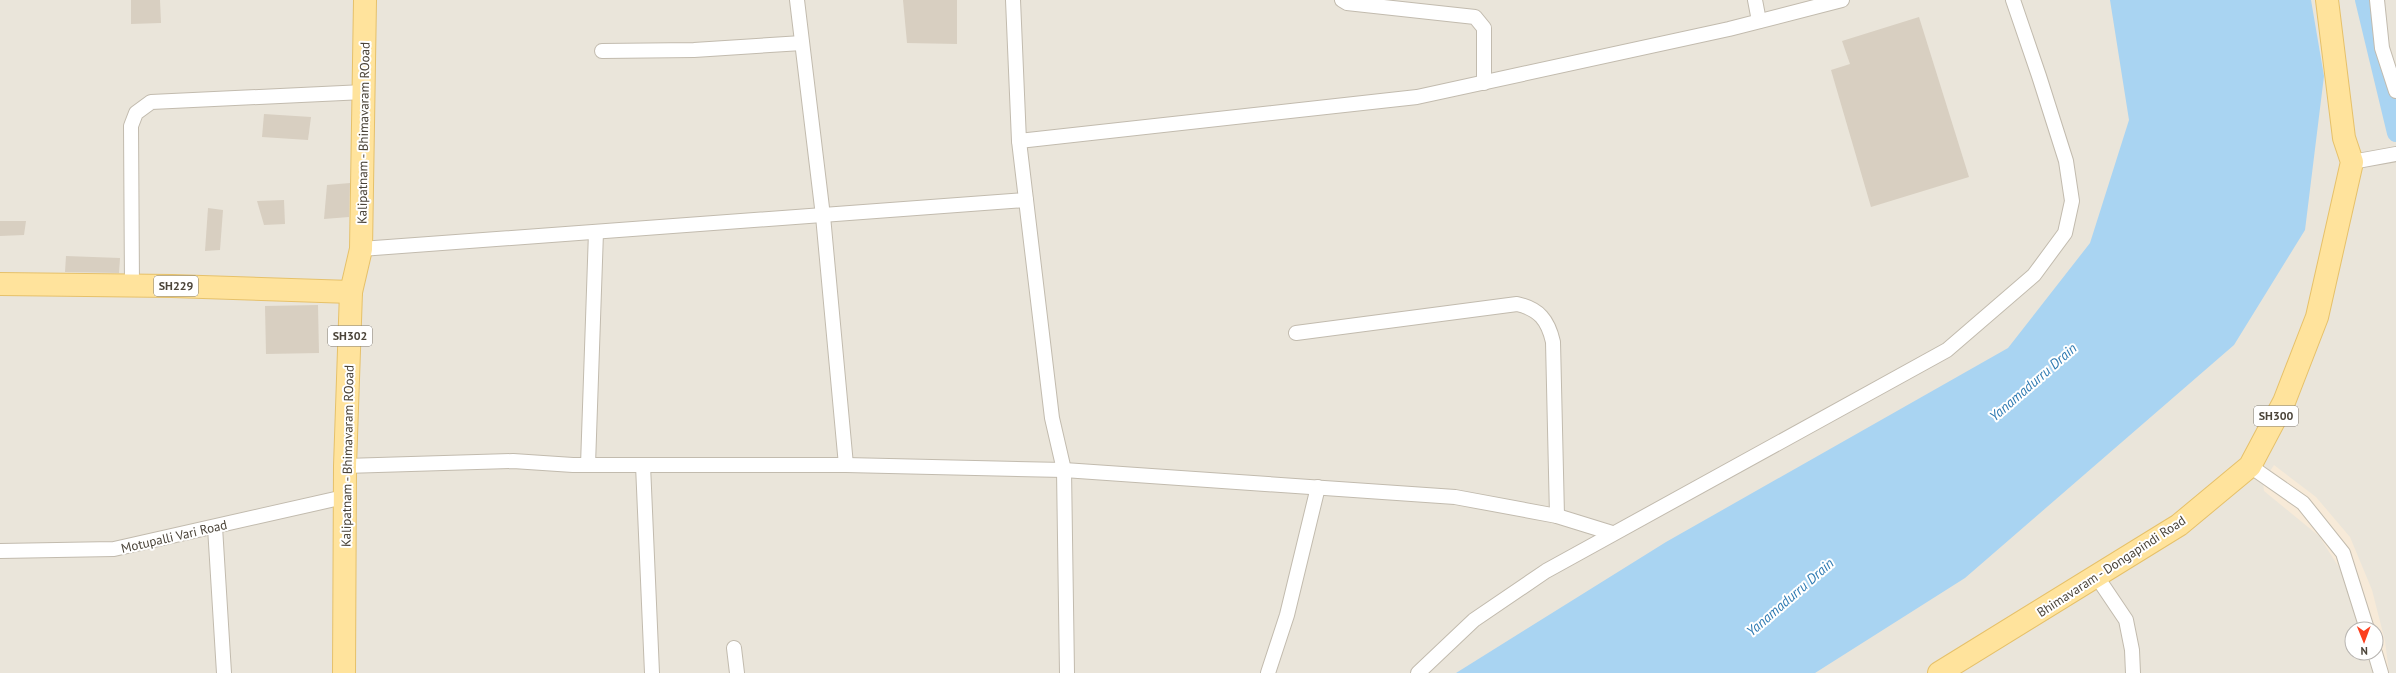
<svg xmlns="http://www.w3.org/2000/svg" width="2396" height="673" font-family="'PT Sans',sans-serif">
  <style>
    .residential { fill: #eae5da; fill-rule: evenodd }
    .commercial { fill: #f7ead8 }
    .water { fill: #a9d4f2 }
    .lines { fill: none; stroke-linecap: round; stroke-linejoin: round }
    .canal { stroke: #a9d4f2; stroke-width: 18 }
    .building { fill: #d8cfc1 }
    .street-casing { stroke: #c2bbae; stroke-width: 16 }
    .primary-casing { stroke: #e6c16a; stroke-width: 24 }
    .street { stroke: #fff; stroke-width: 14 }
    .primary { stroke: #ffe39c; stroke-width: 22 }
    .labels { text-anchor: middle; stroke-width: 4; stroke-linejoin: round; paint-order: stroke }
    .shield { fill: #fff; stroke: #817c74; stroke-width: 1 }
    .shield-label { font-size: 12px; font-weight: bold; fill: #4b4439 }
    .street-label { font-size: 13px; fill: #4b4439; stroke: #fff }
    .water-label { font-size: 14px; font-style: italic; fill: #2e7ab2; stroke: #fff }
  </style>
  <rect width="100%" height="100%" fill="#f6f3ec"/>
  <path class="residential" d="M0 0H2396V673H0ZM2352 629H2376V653H2352Z"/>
  <path class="commercial" d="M2274 465 2316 497 2350 537 2372 590 2385 641 2389 673H2373L2369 653H2376V629H2364L2347 580 2319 536 2264 491 2263 482Z"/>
  <path class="water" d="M2110 0H2311L2324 76 2305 230 2234 345 1965 578 1815 673H1456L1666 542 2008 348 2090 243 2129 120Z"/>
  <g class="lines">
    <path class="canal" d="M2364 0 2396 133"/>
  </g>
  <g class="building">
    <path d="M131 0H160L161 23 131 24Z"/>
    <path d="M903 0H957V44L907 43Z"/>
    <path d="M1919 17 1969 177 1871 207 1831 70 1850 64 1842 41Z"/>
    <path d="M264 114 311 117 308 140 262 137Z"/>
    <path d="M350 183 349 217 324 219 327 185Z"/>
    <path d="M284 200 285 224 264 225 257 201Z"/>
    <path d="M208 208 223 210 220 250 205 251Z"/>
    <path d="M0 221H26L24 235 0 236Z"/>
    <path d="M66 256 120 258 119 273 65 272Z"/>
    <path d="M318 305 319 353 266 354 265 306Z"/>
  </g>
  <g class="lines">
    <defs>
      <g id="street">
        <path d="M797 0 823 216 846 465"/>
        <path d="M1013 0 1019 141 1417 97 1729 29 1842 0"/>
        <path d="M1342 0 1347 3 1475 17 1484 28V83"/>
        <path d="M1755 0 1759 21"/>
        <path d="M2377 0 2382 48 2396 91"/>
        <path d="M602 51 694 50 802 43"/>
        <path d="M1019 141 1052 418 1064 470 1067 673"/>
        <path d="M2352 162 2396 154"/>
        <path d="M361 249 1026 200"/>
        <path d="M132 286 131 126 136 113 151 102 364 92"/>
        <path d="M1296 333 1517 304C1539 309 1548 320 1553 342L1557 516"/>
        <path d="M588 465 596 232"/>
        <path d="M643 465 652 673"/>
        <path d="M345 466 513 461 573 465H846L1064 470 1455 497 1557 516 1612 533"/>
        <path d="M2250 466 2303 503 2343 553 2367 629"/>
        <path d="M215 527 224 673"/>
        <path d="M0 551 114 549 344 497"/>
        <path d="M2097 577 2126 620 2132 650 2133 673"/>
        <path d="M734 648 737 673"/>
        <path d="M2375 653 2381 673"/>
        <path d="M1268 673 1287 615 1318 487"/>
        <path d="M1418 673 1474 620 1546 571 1947 350 2034 275 2065 233 2072 201 2066 161 2039 76 2013 0"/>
      </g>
      <g id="primary">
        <path d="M0 284 172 286 351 292"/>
        <path d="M344 673 345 466 351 292 361 249 365 0"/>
        <path d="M1939 673 2179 525 2250 466 2284 402 2317 317 2352 162 2344 138 2327 0"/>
      </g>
    </defs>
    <use href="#street" class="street-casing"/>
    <use href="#primary" class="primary-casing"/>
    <use href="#street" class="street"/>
    <use href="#primary" class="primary"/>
  </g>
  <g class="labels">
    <g class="shield">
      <rect x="154" y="276" width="44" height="20" rx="3"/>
      <rect x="328" y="326" width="44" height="20" rx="3"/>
      <rect x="2254" y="406" width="44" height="20" rx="3"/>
    </g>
    <g class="shield-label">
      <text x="176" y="290">SH229</text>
      <text x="350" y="340">SH302</text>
      <text x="2276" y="420">SH300</text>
    </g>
    <g class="street-label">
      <text transform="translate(363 133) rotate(-89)" y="5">Kalipatnam - Bhimavaram ROoad</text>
      <text transform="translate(347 456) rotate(-89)" y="5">Kalipatnam - Bhimavaram ROoad</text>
      <text transform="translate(174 536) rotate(-13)" y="5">Motupalli Vari Road</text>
      <text transform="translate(2111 566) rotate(-33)" y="5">Bhimavaram - Dongapindi Road</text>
    </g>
    <g class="water-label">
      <text transform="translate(2033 382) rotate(-41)" y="5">Yanamadurru Drain</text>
      <text transform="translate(1790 597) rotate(-41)" y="5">Yanamadurru Drain</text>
    </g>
  </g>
  <g transform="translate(2364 641) rotate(179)"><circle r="19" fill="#ffffff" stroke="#b7b4b0"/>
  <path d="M0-3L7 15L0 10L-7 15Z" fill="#fc3f1d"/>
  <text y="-6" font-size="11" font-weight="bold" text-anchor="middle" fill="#4b4439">N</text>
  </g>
</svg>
